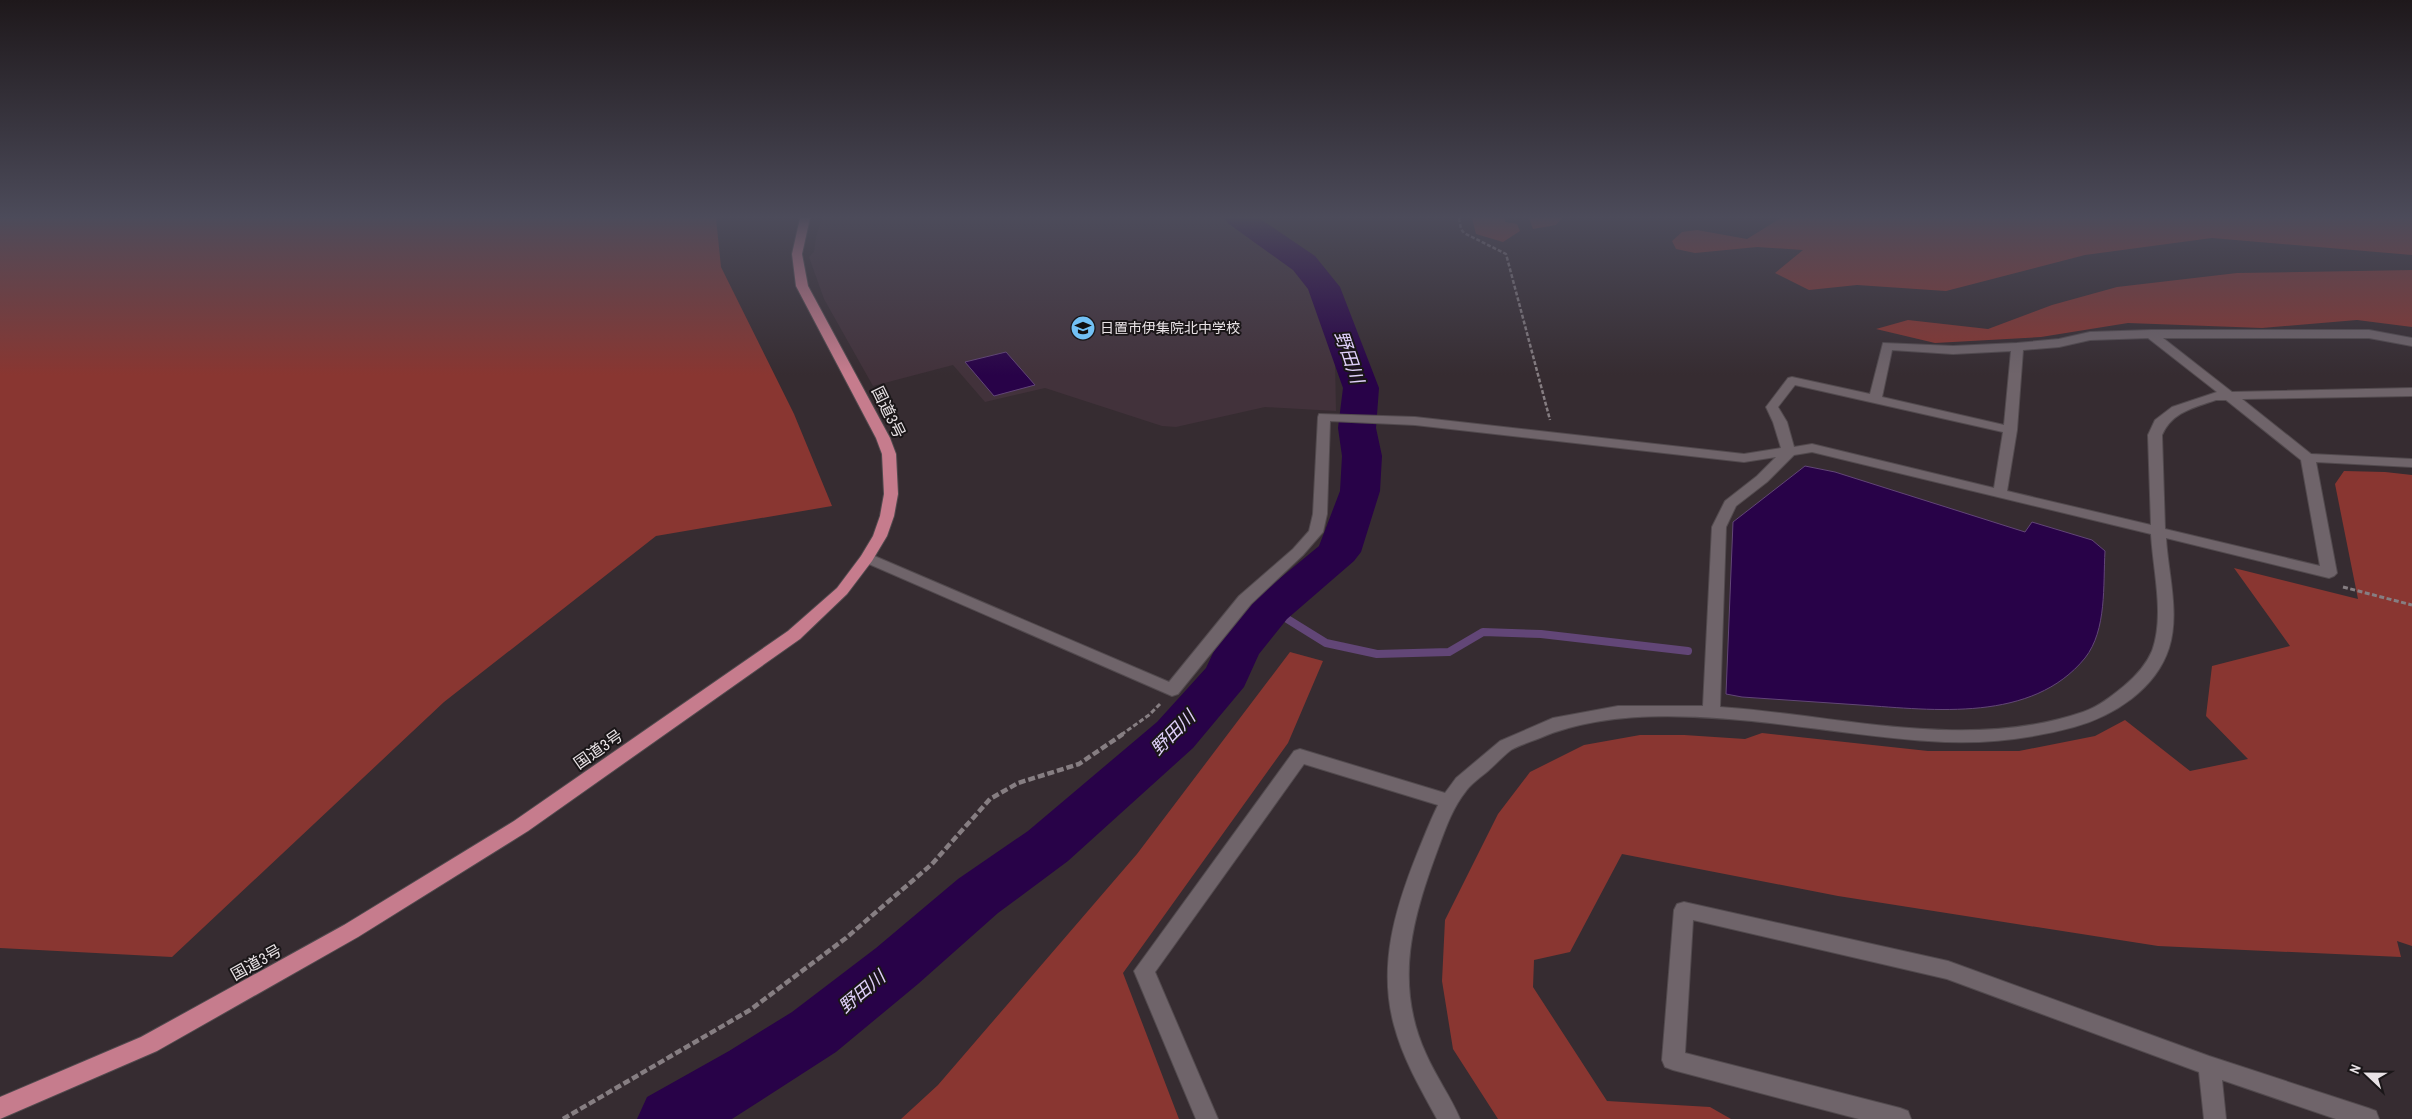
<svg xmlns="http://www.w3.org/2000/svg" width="2412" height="1119" font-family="'Archivo Narrow','Noto Sans JP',sans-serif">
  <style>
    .built { fill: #42323b }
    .forest { fill: #893631 }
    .water { fill: #280248; stroke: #624677 }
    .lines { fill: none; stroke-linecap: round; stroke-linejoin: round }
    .stream { stroke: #624677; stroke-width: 8 }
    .river { fill: #280248; fill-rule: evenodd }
    .street-casing { stroke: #524a4e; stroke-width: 2 }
    .highway-casing { stroke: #524a4e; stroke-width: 2 }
    .path-far2 { stroke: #867e82; stroke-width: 2.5; stroke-dasharray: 4 2; stroke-linecap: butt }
    .path-far1 { stroke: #867e82; stroke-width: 3; stroke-dasharray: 5 2.5; stroke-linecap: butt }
    .path { stroke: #867e82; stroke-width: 4.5; stroke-dasharray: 7 3; stroke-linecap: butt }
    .street { fill: #6f646a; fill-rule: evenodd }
    .highway { fill: #c67c8d; fill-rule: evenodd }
    .labels { text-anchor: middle; stroke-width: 4; stroke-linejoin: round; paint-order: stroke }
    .far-poi-label { font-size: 14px; fill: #e9e3e6; stroke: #1a1618; text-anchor: start }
    .street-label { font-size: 16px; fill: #e9e3e6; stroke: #1a1618 }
    .water-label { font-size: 18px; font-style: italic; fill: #e0d0fa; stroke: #1a1618 }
  </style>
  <rect width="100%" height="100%" fill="#362c31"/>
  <path class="built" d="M822 218H1222L1244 229 1301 271 1315 289 1335 357 1336 411 1265 407 1176 427 1162 426 1045 388 985 402 953 365 873 386 824 299 809 257 814 252 816 237Z"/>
  <g class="forest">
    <path d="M0 218H716L721 267 794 414 832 506 656 536 444 702 172 957 0 948Z"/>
    <path d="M1472 218H1505V222L1517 224 1520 231 1503 242 1476 234Z"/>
    <path d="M1529 218H1562L1556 225 1533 229Z"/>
    <path d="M1781 218H2412V255L2212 238 2085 255 1946 291 1857 285 1809 290 1775 273 1803 250 1757 247 1695 253 1676 249 1672 241 1682 232 1697 230 1747 239Z"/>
    <path d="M2412 270V327L2357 320 2262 328 2128 323 2041 337 1935 343 1876 329 1908 320 1988 329 2052 305 2117 287 2237 273Z"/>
    <path d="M2344 471 2385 472 2412 475V946L2397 941 2401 957 2158 946 1838 896 1622 854 1570 952 1534 960 1533 987 1607 1101 1710 1107 1731 1119H1498L1453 1049 1442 981 1445 920 1498 814 1530 772 1584 745 1640 735H1684L1745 739 1762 733 1928 751H2019L2095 736 2125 720 2190 771 2248 759 2206 716 2212 666 2290 646 2234 568 2358 599 2335 484Z"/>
    <path d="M1290 652 1323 661 1288 743 1123 973 1179 1119H901L938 1085 1137 854Z"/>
  </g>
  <g class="water">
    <path d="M1006 352 1035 385 994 396 965 362Z"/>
    <path d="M1805 466 1835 472 2025 532 2032 522 2092 540 2105 551C2103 585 2107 630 2085 658 2032 723 1934 710 1860 705 1821 702 1781 700 1742 697L1726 694 1733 522Z"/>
  </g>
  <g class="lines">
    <path class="stream" d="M1271 609 1326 643 1377 654 1449 652 1483 632 1541 634 1688 651"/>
    <path class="river" d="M1224 218H1259L1315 256 1340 287 1379 388 1376 428 1382 456 1380 491 1361 552 1354 561 1287 619 1259 654 1244 687 1193 748 1068 861 998 913 918 984 836 1052 732 1119H637L647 1097 729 1051 792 1012 876 948 958 879 1028 831 1157 722 1206 668 1220 638 1255 599 1319 546 1340 491 1342 456 1338 428 1343 388 1308 289 1293 270 1229 224Z"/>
    <defs>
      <g id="street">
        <path d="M2151 330H2369L2412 338V346L2369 338H2163L2232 392 2412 388V396L2242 399 2311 454 2412 459V467L2316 462 2337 573 2334 576 2329 578 2166 538C2168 573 2180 613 2169 648 2156 689 2114 716 2074 727 2026 740 1978 745 1928 741 1810 734 1650 691 1540 738 1530 742 1520 745 1511 750 1503 756 1496 764 1488 771 1481 777 1472 783 1466 791 1453 807 1446 827 1439 846 1413 916 1393 982 1426 1054 1436 1077 1451 1097 1460 1119H1437C1420 1088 1403 1059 1394 1025 1378 966 1395 909 1417 854 1424 837 1430 821 1438 805L1304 764 1155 972 1218 1119H1196L1134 971 1294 751 1300 749 1445 793 1456 778 1500 741 1553 718 1618 706H1703L1712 527 1725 501 1757 476 1776 457 1744 462 1415 425 1330 421 1327 514 1323 532 1303 555 1251 604 1178 694 1172 696 862 561 860 558 862 555H872L1169 682 1239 596 1293 549 1309 531 1313 514 1318 417 1319 414 1415 417 1744 454 1781 448 1773 422 1766 407 1788 378 1792 377 1870 394 1883 343 1953 346 2017 343 2059 339 2090 332ZM2148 338 2217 392 2172 407 2155 420 2148 435 2151 525 2007 491 2017 430 2023 350 2059 347 2090 340ZM1892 350 1953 354 2011 351 2004 425 1882 397ZM1795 385 2003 432 1994 488 1812 444 1794 447 1787 422 1778 407ZM2216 400H2226L2301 460 2320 566 2165 529 2162 435C2172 412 2193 408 2216 400ZM1812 452 2151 534C2153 571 2165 615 2152 651 2146 665 2136 676 2124 686 2112 696 2098 707 2083 712 1966 752 1839 715 1720 707L1726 527 1736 506 1767 482 1794 455Z"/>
        <path d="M1684 902 1948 961 2209 1056 2368 1108 2376 1111 2379 1119H2336L2222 1080 2226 1119H2204L2199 1072 1947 979 1693 920 1685 1053 1900 1108 1908 1111 1911 1119H1859L1673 1070 1665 1067 1662 1060 1674 910 1677 904Z"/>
      </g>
      <path id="highway" d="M800 218H810L802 254 808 286 890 438 896 454 898 494 894 516 887 536 872 561 847 594 800 639 528 831 358 937 157 1051 0 1119V1097L141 1037 344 925 514 821 788 631 837 588 861 556 873 536 880 516 884 494 882 454 876 438 796 286 792 254Z"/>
    </defs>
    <use href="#street" class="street-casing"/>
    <use href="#highway" class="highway-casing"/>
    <path class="path-far2" d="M1459 218 1461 229 1464 233 1506 254 1550 420"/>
    <g class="path-far1">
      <path d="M2343 587 2412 605"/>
      <path d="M1121 735 1149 715 1160 704"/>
    </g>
    <path class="path" d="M563 1119 750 1010 846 938 932 864 990 799 1018 783 1079 764 1123 734"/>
    <use href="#street" class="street"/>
    <use href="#highway" class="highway"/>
  </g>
  <linearGradient id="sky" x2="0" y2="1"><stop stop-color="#1e181b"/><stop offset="0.58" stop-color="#4c4b5a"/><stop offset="1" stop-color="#4c4b5a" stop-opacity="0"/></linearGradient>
  <rect width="2412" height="375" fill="url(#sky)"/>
  <defs>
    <symbol id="school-disc" viewBox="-11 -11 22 22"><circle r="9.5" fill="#72c1f5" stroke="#1a1618"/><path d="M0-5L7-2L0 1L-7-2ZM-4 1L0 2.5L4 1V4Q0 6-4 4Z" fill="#111"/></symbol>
  </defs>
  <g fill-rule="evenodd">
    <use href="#school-disc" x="1069" y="314" width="28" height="28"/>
  </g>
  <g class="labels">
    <g class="far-poi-label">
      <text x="1100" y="333">日置市伊集院北中学校</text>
    </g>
    <g class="street-label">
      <text transform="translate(889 412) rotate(64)" y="6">国道3号</text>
      <text transform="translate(598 749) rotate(-35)" y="6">国道3号</text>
      <text transform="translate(256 962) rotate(-29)" y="6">国道3号</text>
    </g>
    <g class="water-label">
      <text transform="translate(1349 357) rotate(71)" y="6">野田川</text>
      <text transform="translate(1173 733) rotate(-45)" y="6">野田川</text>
      <text transform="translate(862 992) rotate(-40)" y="6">野田川</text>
    </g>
  </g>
  <g transform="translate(2367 1074) rotate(292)" stroke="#1a1618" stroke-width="4" paint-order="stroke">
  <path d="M0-4L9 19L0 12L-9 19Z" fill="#e9e3e6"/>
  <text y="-8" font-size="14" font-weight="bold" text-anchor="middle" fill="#e9e3e6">N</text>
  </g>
</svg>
